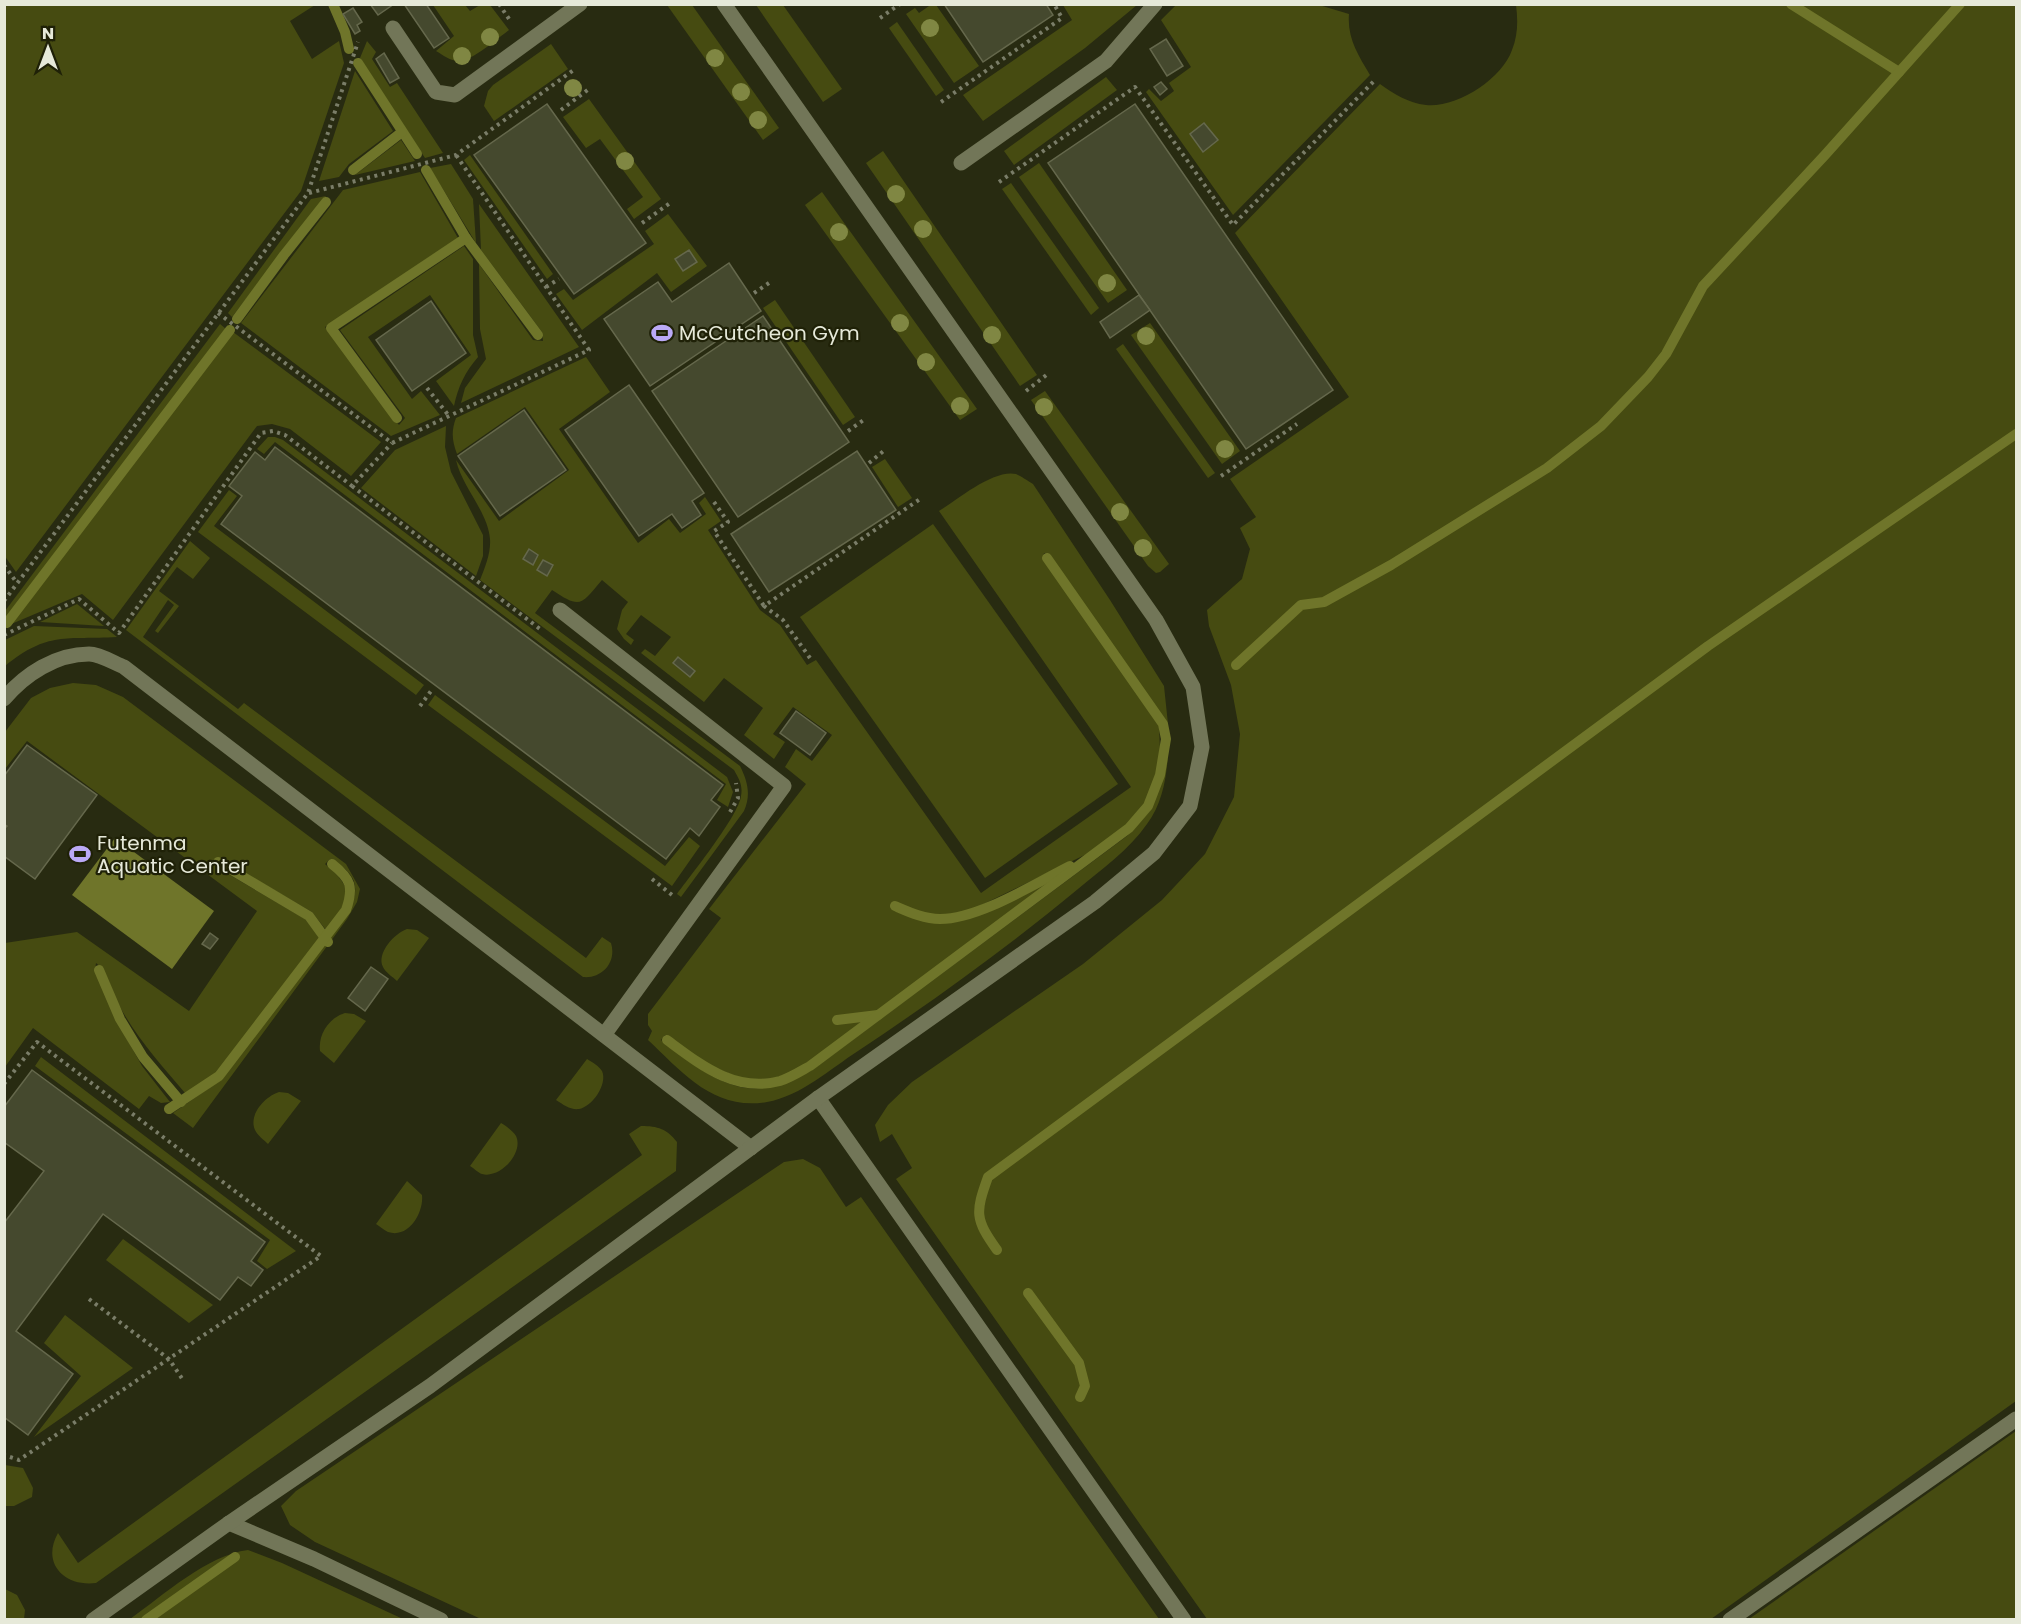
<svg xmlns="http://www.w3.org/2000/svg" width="2021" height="1624" font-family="Poppins,sans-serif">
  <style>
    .green { fill: #464b11 }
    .water { fill: #6f752a }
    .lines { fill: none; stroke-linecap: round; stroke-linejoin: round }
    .stream { stroke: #6f752a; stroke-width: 10 }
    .building { fill: #45492e; stroke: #65684c; stroke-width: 1.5 }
    .path { stroke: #7a7d68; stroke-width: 4; stroke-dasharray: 3 4.5; stroke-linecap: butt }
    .minor { stroke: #727658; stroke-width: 15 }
    .tree { fill: #808743 }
    .labels { text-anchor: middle; stroke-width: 4.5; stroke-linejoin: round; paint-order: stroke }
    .poi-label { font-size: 20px; fill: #e6e9d9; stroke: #1f2107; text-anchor: start }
  </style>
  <rect width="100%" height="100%" fill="#282b11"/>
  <g class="green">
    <path d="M932 4 936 5 979 66 954 83 906 14 915 8 919 13Z"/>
    <path d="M4 5H315L290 21 312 59 339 41 344 63 301 191 16 572 4 555Z"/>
    <path d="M433 5H465L470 11 480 5H490L509 30C498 38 472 61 459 61 450 61 443 55 436 51L454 36Z"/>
    <path d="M667 5H692L779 128 763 140Z"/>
    <path d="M756 5H783L842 89 823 102Z"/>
    <path d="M1063 5H1137L1085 48 983 121 963 95 1072 20Z"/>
    <path d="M1176 5H1319L1349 14C1347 38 1358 55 1370 75L1233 215 1146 92 1149 89 1161 101 1174 91 1169 83 1191 67 1161 20Z"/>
    <path d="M1516 5H2016V1401L1711 1619H1207L896 1179 912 1168 892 1134 880 1142 875 1125 888 1105 912 1082 1083 964 1162 900 1205 854 1234 797 1240 734 1231 685 1209 626 1207 610 1242 579 1250 549 1240 528 1256 517 1230 479 1349 397 1235 233 1380 84C1394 94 1408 103 1426 105 1457 108 1502 79 1512 50 1518 35 1518 20 1516 5Z"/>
    <path d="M897 22 944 90 936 96 889 28Z"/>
    <path d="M367 41 376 52 372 59 390 87 397 83 443 153 425 158 360 58Z"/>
    <path d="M551 44 568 69 494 121 484 106 488 91 493 85Z"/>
    <path d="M355 71 393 131 349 164 339 177 319 181Z"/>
    <path d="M1106 77 1117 90 1014 165 1004 151Z"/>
    <path d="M589 99 661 199 634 219 627 209 643 197 600 139 586 148 563 117Z"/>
    <path d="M401 140 415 161 355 175Z"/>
    <path d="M883 151 1037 375 1020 386 866 163Z"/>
    <path d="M470 155 553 274 547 279 464 160Z"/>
    <path d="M1039 163 1127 290 1108 303 1019 177Z"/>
    <path d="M451 164 473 199 476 243 430 168Z"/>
    <path d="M420 172 458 238 325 327 399 425 405 418 340 330 464 246 473 259V335L478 357C465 372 458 387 454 406L436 381 471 355 430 295 368 337 412 399 421 391 440 415 391 436 241 323 343 190Z"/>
    <path d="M1011 183 1099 308 1091 315 1002 189Z"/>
    <path d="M822 192 977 409 960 420 805 205Z"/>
    <path d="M326 196 232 317 228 313 311 199Z"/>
    <path d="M479 204 579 347 461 403 465 388 486 359 480 329 479 264 533 340 543 341 542 332 481 250Z"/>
    <path d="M668 214 707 266 671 292 657 273 582 330 556 294 564 289 573 300 654 244 645 231Z"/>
    <path d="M775 300 855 417 843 425 763 308Z"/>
    <path d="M1150 323 1240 451 1222 464 1131 335Z"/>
    <path d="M220 324 226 329 5 621V611Z"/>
    <path d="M233 332 381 442 351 476 290 429 272 424 257 426 113 620 82 594 9 625Z"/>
    <path d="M1123 344 1215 473 1208 478 1116 349Z"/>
    <path d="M586 357 610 392 559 429 638 543 669 519 680 533 706 514 699 503 705 497 721 521 708 530 760 610 780 625 807 665 816 660 981 893 1131 787 939 511C958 499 994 469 1016 474 1021 476 1028 481 1033 484L1110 600 1164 686 1168 724 1049 554 1044 553 1043 558 1159 725 1160 750 1157 773 1146 805 1127 826 1095 850 965 913 939 916 918 913 896 904 892 905 894 909 914 918 939 922 967 919 1076 866 879 1013 837 1017 834 1020 837 1022 873 1018 809 1063 780 1077 748 1081 711 1066 665 1035 661 1040C696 1067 735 1101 781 1084 792 1081 801 1075 811 1071L1127 836 1150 811 1159 789 1168 756C1166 780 1162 804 1147 824 1129 850 1102 869 1078 889 1008 947 933 1001 858 1051 830 1069 801 1096 767 1102 714 1111 683 1073 648 1040L652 1031 648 1025V1014L721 918 709 909 806 784 785 767 796 749 812 761 832 735 793 707 773 734 785 742 774 759 744 735 763 708 724 678 704 702 641 653 645 649 655 656 671 637 641 615 626 634 634 640 631 645 624 639 617 629 622 610 628 602 602 580C581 604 582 610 552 590L535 613 740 766C748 782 751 795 744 811L681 897 677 894C691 875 739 815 741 796 743 785 739 779 734 770L480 580C485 567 491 553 490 539 488 512 462 487 456 460L499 521 569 470 525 407 457 454C452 441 451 431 456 418Z"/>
    <path d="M1045 391 1169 564 1160 572 1156 573 1148 566 1031 400Z"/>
    <path d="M446 426 445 447 451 472 483 535V556L476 576 361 488 395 450Z"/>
    <path d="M268 437H275L283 440 727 777 733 792 728 807 717 800 726 784 275 442 264 454 257 449Z"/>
    <path d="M885 459 912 498 898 507 872 467Z"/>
    <path d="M229 490 237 496 214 526 424 685 416 695 198 532Z"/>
    <path d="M933 524 1118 784 985 878 800 617Z"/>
    <path d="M190 541 210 558 193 579 177 567 159 591 179 606 158 633 155 631 174 605 168 600 143 637 238 709 244 703 586 958 602 937 611 943C617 962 602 979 583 977L126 630Z"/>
    <path d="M77 604 104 626 40 622Z"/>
    <path d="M34 626 107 629 117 637C66 640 48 631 5 666V640Z"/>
    <path d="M73 683 96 685 123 697 346 864 360 889 357 902 347 919 193 1128 173 1113 222 1079 346 916C361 890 359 874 330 859L325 864C358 892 349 899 326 930L312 912 219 858 213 860 216 867 305 919 320 938 217 1074 185 1093C162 1066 137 1038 120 1007 112 993 109 973 96 963L95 970 117 1021 142 1066 170 1102 161 1103 149 1096 139 1109 33 1028 5 1067V943L77 932 189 1011 257 911 27 741 5 769V732L31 698 50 688Z"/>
    <path d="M435 695 665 866 689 837 700 846 672 886 428 705Z"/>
    <path d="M407 929 417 930 429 938 397 981C393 977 385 972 383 967 376 953 395 933 407 929Z"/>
    <path d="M345 1013 354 1014 366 1021 334 1063 320 1051C318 1034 329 1018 345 1013Z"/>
    <path d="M41 1057 296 1251 267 1269 257 1261 270 1240 35 1066Z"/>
    <path d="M587 1059C592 1062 599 1066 602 1071 608 1084 592 1107 579 1109 570 1110 564 1105 556 1100Z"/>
    <path d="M279 1092 288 1093 301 1101 268 1144C264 1140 257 1135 255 1130 248 1114 266 1096 279 1092Z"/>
    <path d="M501 1123C506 1126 513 1131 516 1136 524 1153 500 1179 482 1174 478 1173 474 1168 470 1166Z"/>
    <path d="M641 1126C658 1126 667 1129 677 1142L676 1171 96 1583C64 1587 41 1563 58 1533L78 1563 642 1155 629 1134Z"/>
    <path d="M803 1159 820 1168 846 1207 861 1197 1159 1619H481L315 1542 290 1525 281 1506 296 1491 784 1162Z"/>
    <path d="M407 1181 422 1195C424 1212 409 1239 388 1232 384 1230 379 1226 376 1224Z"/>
    <path d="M123 1239 213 1305 189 1323 106 1260Z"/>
    <path d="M65 1315 133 1368 34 1437 81 1376 44 1343Z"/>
    <path d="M2016 1431V1619H1749Z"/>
    <path d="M5 1465 23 1468 33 1488 32 1497 14 1506H5Z"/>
    <path d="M248 1550 282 1563 403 1619H130C164 1595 207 1555 248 1550Z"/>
    <path d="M5 1589 17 1595 25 1610 24 1619H5Z"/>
  </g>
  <path class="water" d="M115 838 214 911 172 969 72 895Z"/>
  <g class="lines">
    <g class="stream">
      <path d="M333 4 345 32 349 49"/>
      <path d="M1791 4 1899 72"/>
      <path d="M358 63 417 154"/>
      <path d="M353 170 402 132"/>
      <path d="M426 170 466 238 538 335"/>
      <path d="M237 319 284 255 326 202"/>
      <path d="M397 418 331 328 466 238"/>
      <path d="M7 623 230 330"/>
      <path d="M1236 665 1301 605 1324 602 1391 565 1547 468 1601 426 1648 377 1666 354 1703 286 1825 155 1960 4"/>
      <path d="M218 862 309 916 328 942"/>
      <path d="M895 906C909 912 924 919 940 919 979 919 1034 884 1070 866"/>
      <path d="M99 970 120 1019 143 1057 181 1102"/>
      <path d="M837 1020 878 1015"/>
      <path d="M667 1040C701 1065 735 1093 780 1081 790 1078 801 1071 810 1066L1129 828 1148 806 1160 775 1166 739 1163 724 1047 558"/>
      <path d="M169 1109 219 1076 346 910C354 887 351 879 332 864"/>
      <path d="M997 1250C975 1219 975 1213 988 1177L1708 646 2016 434"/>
      <path d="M1028 1293 1079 1363 1085 1386 1080 1397"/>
      <path d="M146 1620 235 1557"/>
    </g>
  </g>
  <g class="building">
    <path d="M370 4H394L378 15Z"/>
    <path d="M404 4H426L449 38 434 48Z"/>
    <path d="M944 4H1046L1053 15 983 62Z"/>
    <path d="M353 8 362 22 357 25 360 31 355 34 343 14Z"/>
    <path d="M1166 39 1183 66 1167 76 1150 49Z"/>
    <path d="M384 53 399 78 390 83 376 59Z"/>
    <path d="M1161 82 1167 89 1160 95 1154 87Z"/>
    <path d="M547 104 646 243 574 294 474 155Z"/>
    <path d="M1135 104 1333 390 1246 449 1048 163Z"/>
    <path d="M1204 123 1218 140 1203 152 1190 134Z"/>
    <path d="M689 250 697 262 683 271 675 259Z"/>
    <path d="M729 263 761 311 650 386 604 319 658 282 672 302Z"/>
    <path d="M1139 295 1150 310 1110 338 1100 322Z"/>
    <path d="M431 301 466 353 412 391 376 340Z"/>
    <path d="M763 316 849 442 738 517 652 391Z"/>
    <path d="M629 385 704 493 692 501 701 515 682 528 672 514 639 536 565 430Z"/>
    <path d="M524 410 566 470 500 516 458 456Z"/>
    <path d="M275 447 723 785 711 800 720 807 699 836 690 828 666 859 221 524 242 496 229 486 255 452 265 460Z"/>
    <path d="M857 451 896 510 769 592 731 534Z"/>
    <path d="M529 549 538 555 533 565 523 559Z"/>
    <path d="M543 560 553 565 547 576 537 570Z"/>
    <path d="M678 657 695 671 690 677 673 663Z"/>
    <path d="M796 711 826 733 810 755 780 733Z"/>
    <path d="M27 745 97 795 35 879 4 856V829L7 826 4 824V776Z"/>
    <path d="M210 933 218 939 210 949 202 944Z"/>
    <path d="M371 967 388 979 365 1011 348 998Z"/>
    <path d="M32 1070 265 1242 251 1261 263 1270 251 1286 238 1277 220 1300 103 1214 16 1331 73 1374 28 1435 4 1417V1223L44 1171 4 1142V1107Z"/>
  </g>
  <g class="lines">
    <g class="path">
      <path d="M499 4 511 22"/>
      <path d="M880 18 900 4"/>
      <path d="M941 102 1062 18 1054 4"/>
      <path d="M561 110 589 89"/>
      <path d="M999 182 1135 87 1233 225 1375 80"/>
      <path d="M309 193 456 155 575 69"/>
      <path d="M642 223 670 203"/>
      <path d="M546 287 559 279"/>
      <path d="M754 293 769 283"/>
      <path d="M218 313 392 443 589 350 456 155"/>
      <path d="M427 388 449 416"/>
      <path d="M1026 391 1049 373"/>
      <path d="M848 431 865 419"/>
      <path d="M869 463 886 449"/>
      <path d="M1221 476 1297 424"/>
      <path d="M352 486 540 629"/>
      <path d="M714 502 728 522 714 531 764 606"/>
      <path d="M4 565 17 583"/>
      <path d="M4 601 308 193 358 42"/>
      <path d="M4 635 79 599 119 633 261 433 273 431 285 435 352 486 392 443"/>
      <path d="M810 658 783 620 764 606 920 499"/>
      <path d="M420 706 431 691"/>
      <path d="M730 812 738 798 736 783"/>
      <path d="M652 879 672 895 674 892"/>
      <path d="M4 1084 37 1042 321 1256 19 1460 4 1455"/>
      <path d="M89 1299 169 1359 183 1380"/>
    </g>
    <g class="minor">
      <path d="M393 28 436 92 455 95 580 4"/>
      <path d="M961 163 1106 61 1155 4"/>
      <path d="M560 610 784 786 604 1035"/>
      <path d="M4 699C25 674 56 654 89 654 100 654 114 663 124 667L751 1148"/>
      <path d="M818 1098 1184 1620"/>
      <path d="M229 1523 314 1559 441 1620"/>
      <path d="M93 1620 229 1523 430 1386 818 1098 1095 902 1154 853 1190 806 1202 747 1193 687 1156 620 724 4"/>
      <path d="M1730 1620 2016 1419"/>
    </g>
  </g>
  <g class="tree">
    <circle cx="930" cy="28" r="9"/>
    <circle cx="490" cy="37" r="9"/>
    <circle cx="462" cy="56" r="9"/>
    <circle cx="715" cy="58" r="9"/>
    <circle cx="573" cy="88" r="9"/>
    <circle cx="741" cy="92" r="9"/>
    <circle cx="758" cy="120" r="9"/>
    <circle cx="625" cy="161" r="9"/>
    <circle cx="896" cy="194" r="9"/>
    <circle cx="923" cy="229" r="9"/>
    <circle cx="839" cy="232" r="9"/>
    <circle cx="1107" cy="283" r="9"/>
    <circle cx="900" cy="323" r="9"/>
    <circle cx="992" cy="335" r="9"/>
    <circle cx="1146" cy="336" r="9"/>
    <circle cx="926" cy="362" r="9"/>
    <circle cx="960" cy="406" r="9"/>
    <circle cx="1044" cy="407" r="9"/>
    <circle cx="1225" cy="449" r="9"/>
    <circle cx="1120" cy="512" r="9"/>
    <circle cx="1143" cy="548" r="9"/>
  </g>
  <defs>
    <symbol id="stadium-bare" viewBox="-9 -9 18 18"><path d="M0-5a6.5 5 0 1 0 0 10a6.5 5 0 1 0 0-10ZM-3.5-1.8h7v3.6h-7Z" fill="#bbaaf6" stroke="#1f2107" stroke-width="2.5" paint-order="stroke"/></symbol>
  </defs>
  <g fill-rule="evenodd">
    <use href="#stadium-bare" x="647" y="318" width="30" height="30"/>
    <use href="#stadium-bare" x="65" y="839" width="30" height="30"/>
  </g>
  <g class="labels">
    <g class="poi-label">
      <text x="679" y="340">McCutcheon Gym</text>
      <text x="97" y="850">Futenma<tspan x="97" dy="23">Aquatic Center</tspan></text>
    </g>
  </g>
  <rect width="2021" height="1624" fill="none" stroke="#e6e9d9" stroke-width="12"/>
  <g transform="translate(48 48)" stroke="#1f2107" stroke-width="4.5" paint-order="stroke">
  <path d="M0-4.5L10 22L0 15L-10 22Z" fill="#e6e9d9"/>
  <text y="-9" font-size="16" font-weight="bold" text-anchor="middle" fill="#e6e9d9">N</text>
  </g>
</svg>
